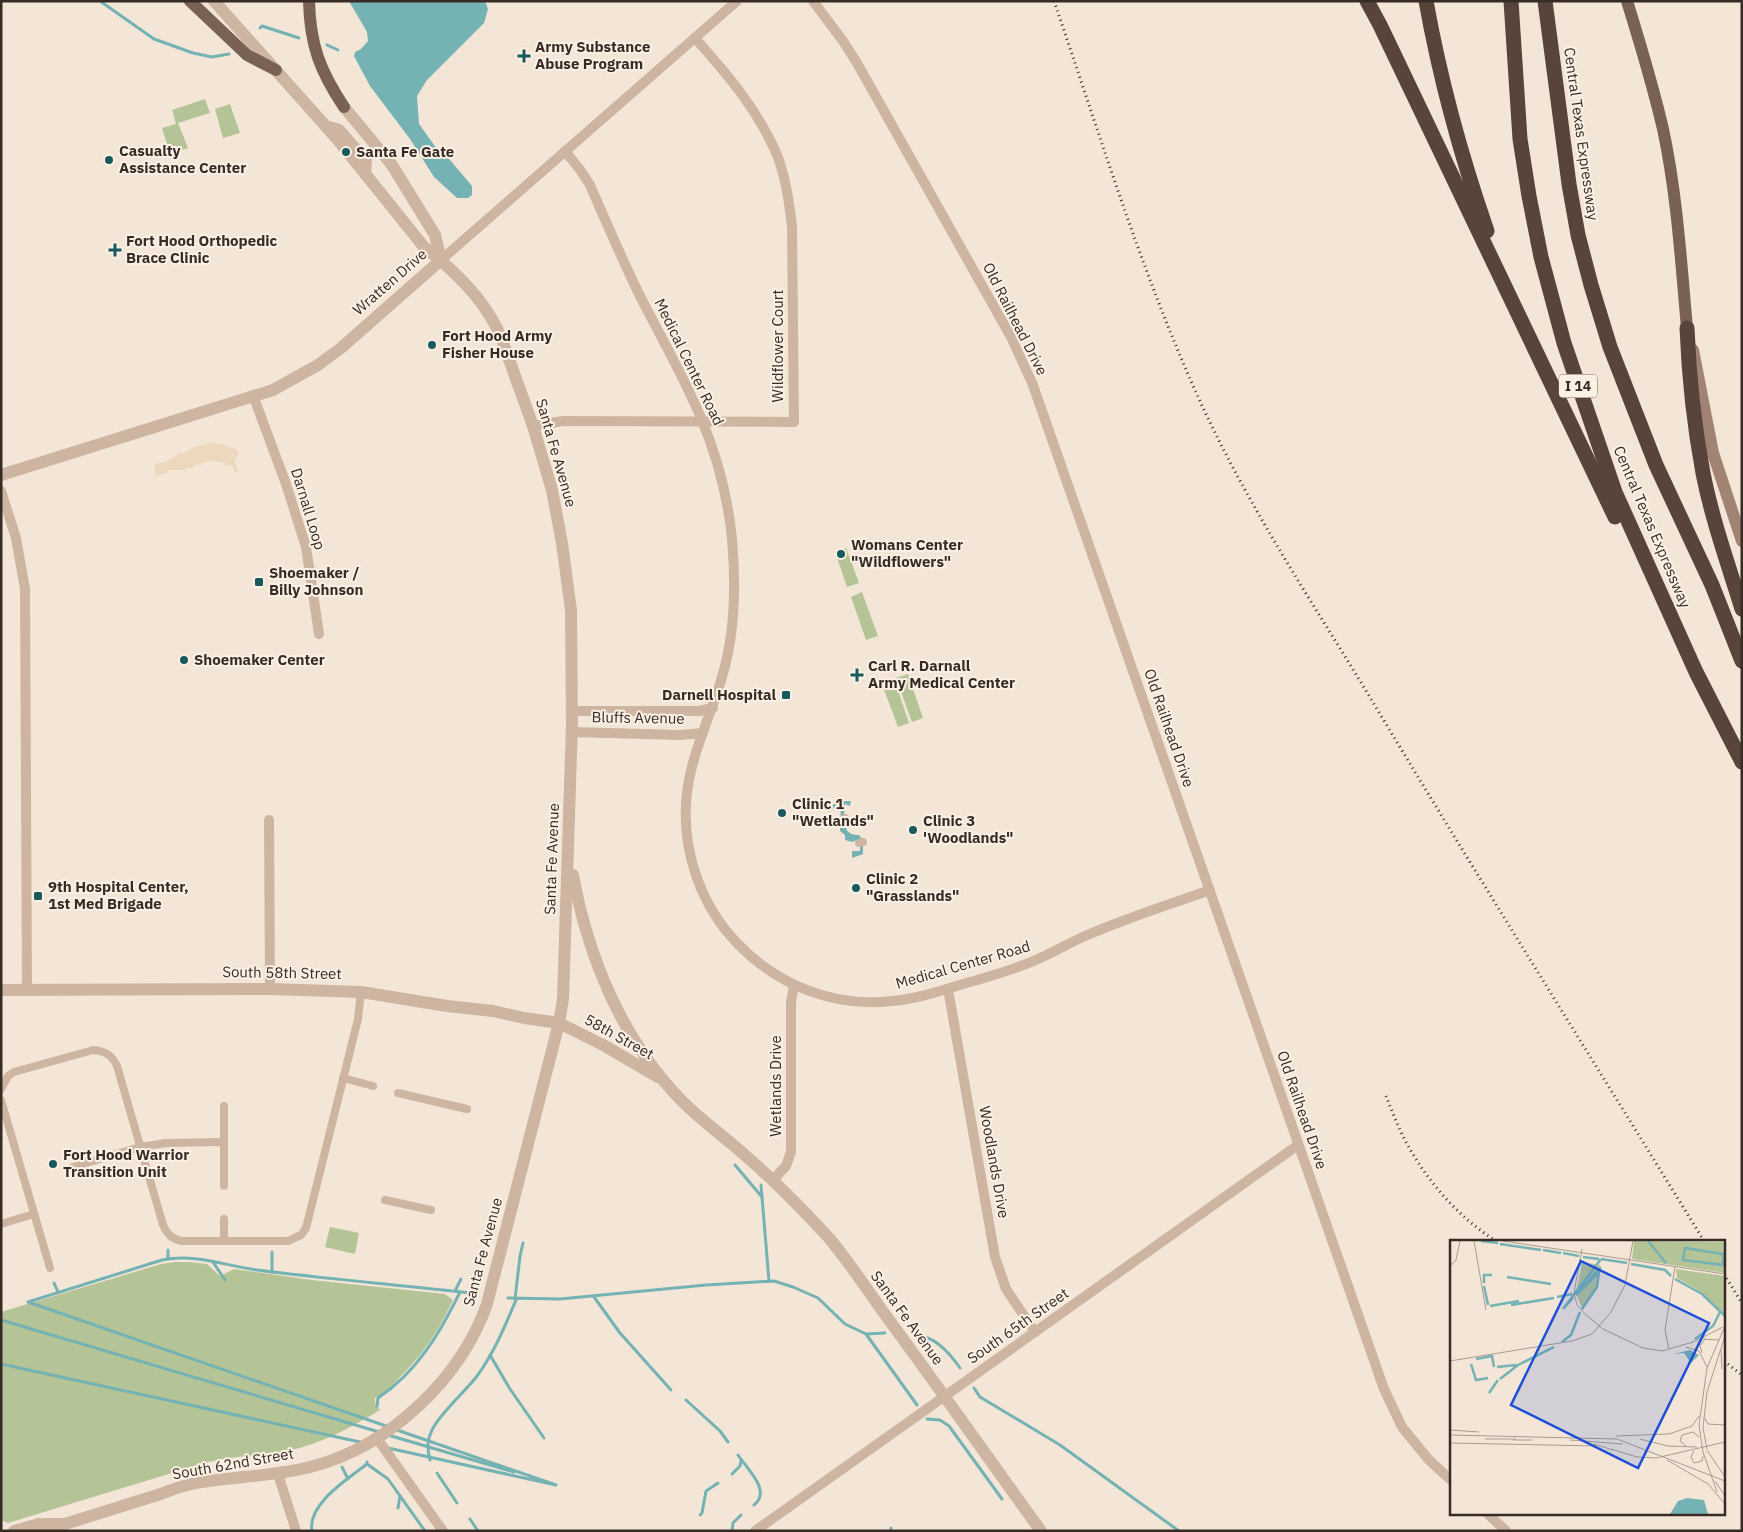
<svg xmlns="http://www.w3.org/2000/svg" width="1743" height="1532" font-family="'IBM Plex Sans',sans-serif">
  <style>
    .green { fill: #b5c496 }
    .plaza { fill: #edd7bd }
    .water { fill: #74b2b4 }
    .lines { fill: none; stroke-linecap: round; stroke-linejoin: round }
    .stream { stroke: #74b2b4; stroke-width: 3 }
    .pedestrian { stroke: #cdb5a2; stroke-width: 8 }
    .minor { stroke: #cdb5a2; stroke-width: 10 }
    .tertiary { stroke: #cdb5a2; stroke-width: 12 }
    .secondary { stroke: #a18374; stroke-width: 12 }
    .primary { stroke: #7a6155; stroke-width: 12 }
    .motorway { stroke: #59443b; stroke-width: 15 }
    .rail { stroke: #372b25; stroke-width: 3; stroke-dasharray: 1 4; stroke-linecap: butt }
    .poi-dot { fill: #17595c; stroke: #fbf0e4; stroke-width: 2 }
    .labels { text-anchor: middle; stroke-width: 4; stroke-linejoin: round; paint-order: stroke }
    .shield { fill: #fbf0e4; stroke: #72665e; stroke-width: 1 }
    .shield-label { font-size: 14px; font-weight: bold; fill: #372b25 }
    .poi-label { font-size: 15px; font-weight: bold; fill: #372b25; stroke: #fbf0e4; text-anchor: start }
    .street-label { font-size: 15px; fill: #372b25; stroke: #fbf0e4 }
    .inset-river { fill: none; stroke: #74b2b4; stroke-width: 2.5 }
    .inset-road { fill: none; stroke: #a89b90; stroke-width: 1 }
    .view { fill: #1d4ed8; fill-opacity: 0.15; stroke: #1d4ed8; stroke-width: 2.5 }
    .inset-edge { fill: none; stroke: #372b25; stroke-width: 2.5 }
  </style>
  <rect width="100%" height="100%" fill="#f4e6d7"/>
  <g class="green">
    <path d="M205 99 210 113 178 123 188 148 170 154 162 128 176 124 172 110Z"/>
    <path d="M230 104 240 133 223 138 215 109Z"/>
    <path d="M846 548 859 583 847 587 835 552Z"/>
    <path d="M862 592 878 636 866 640 851 597Z"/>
    <path d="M908 674 923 718 912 722 896 678Z"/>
    <path d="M894 679 909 723 898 727 882 684Z"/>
    <path d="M330 1227 359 1233 355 1254 325 1247Z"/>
    <path d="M175 1262H190L207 1264 220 1276 234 1269 312 1280 445 1294 453 1300C438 1331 424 1354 399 1378 392 1386 385 1393 375 1398V1403L380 1410C347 1430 312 1449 273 1453 251 1456 230 1457 208 1462L8 1523 1 1520V1312L161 1264Z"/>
  </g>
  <path class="plaza" d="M211 443 222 444 237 450 239 454 234 460 238 472H235L232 465H225V463L212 461 201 463V465H194V468H186V470H168L167 473 155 476V464L166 462 180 453 182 454 194 447Z"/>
  <g class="water">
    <path d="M349 1H485L488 9 484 23 427 80 417 96 419 124 437 149 450 160 472 186V195L468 198H457L434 177 410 139 370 86 354 56 355 52 361 49 368 41 367 32Z"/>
    <path d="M841 801H851L850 806 845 804C844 817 841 836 859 835L863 840V854L852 858V851H860V844L857 840 852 842 845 840V835L840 831 841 804 836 806 828 812 824 802 830 806Z"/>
  </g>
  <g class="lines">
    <g class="stream">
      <path d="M100 1 154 39 193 53 212 57 229 54"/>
      <path d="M260 28 262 26 299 38"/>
      <path d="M327 45 338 50"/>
      <path d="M735 1165 762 1197"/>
      <path d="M761 1185 769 1281"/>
      <path d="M168 1250V1259"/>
      <path d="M213 1262 225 1280"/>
      <path d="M272 1272V1252"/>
      <path d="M54 1283 58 1292"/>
      <path d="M455 1291 461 1279"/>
      <path d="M594 1297 620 1333 671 1390"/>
      <path d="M508 1298 560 1299 706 1285 774 1281 793 1287 818 1298 845 1324 866 1334 885 1333"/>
      <path d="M515 1299 520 1256 523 1243"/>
      <path d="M1 1320 379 1432"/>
      <path d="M866 1334 917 1405"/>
      <path d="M919 1336C936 1337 951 1355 960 1368"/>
      <path d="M490 1355 510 1389 544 1438"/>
      <path d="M1 1364 360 1442"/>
      <path d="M974 1388 980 1397 1060 1445 1179 1531"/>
      <path d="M686 1400 720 1431 728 1442"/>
      <path d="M377 1406 378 1398C417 1372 440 1333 460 1292"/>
      <path d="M927 1419 940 1420 949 1426 1002 1499"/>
      <path d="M386 1426 28 1302 162 1260C194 1253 226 1266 257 1270 328 1279 400 1285 471 1293"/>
      <path d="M388 1435 514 1472"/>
      <path d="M388 1448 556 1485 397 1430"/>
      <path d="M738 1455C747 1469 772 1491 754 1505"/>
      <path d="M430 1460C427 1448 427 1440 432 1430 440 1413 465 1392 477 1376 494 1353 505 1326 516 1300"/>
      <path d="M367 1464 388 1479 425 1531"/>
      <path d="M342 1467 348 1479"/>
      <path d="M437 1473 457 1503"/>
      <path d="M732 1474 740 1466 741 1461"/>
      <path d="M398 1508 400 1496"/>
      <path d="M700 1515 702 1513 706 1491 718 1483"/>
      <path d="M470 1519 478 1531"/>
      <path d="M312 1531C307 1504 348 1479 367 1464V1462"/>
      <path d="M732 1531 733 1523 741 1515"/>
      <path d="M891 1531V1528"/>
    </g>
    <g class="pedestrian">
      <path d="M841 821 845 818"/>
      <path d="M859 843 863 842"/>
      <path d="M343 1078 373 1086"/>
      <path d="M1 1089 8 1076 14 1072 93 1050C105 1051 112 1055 117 1066L163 1225C167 1234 171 1238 181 1241H288L301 1235 306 1228 358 1019 361 992"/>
      <path d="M398 1093 467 1109"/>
      <path d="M1 1100 50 1268"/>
      <path d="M224 1106V1142"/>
      <path d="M73 1167 140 1147 166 1143 224 1142V1186"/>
      <path d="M385 1200 431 1210"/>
      <path d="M224 1219V1241"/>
      <path d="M1 1224 34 1214"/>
    </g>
    <g class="minor">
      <path d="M813 1 843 41 857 63 1011 337 1033 385 1049 431 1384 1389 1402 1427 1429 1460 1452 1481"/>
      <path d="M565 151 581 171 590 185C607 224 623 262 642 300 662 339 684 377 701 418 717 456 728 498 732 539 736 584 735 634 722 677 710 719 688 760 686 804 683 854 702 907 737 943 777 985 834 1008 892 1001 916 999 940 991 963 984 988 977 1014 970 1038 959 1054 952 1069 943 1085 936 1126 918 1168 905 1210 890"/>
      <path d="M441 260 737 1"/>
      <path d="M254 398 286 484 306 547 319 634"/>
      <path d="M533 426 563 421 794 422 792 226C789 202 786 178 777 155 758 110 727 74 695 38"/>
      <path d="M1 491 16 538 25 589 27 989"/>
      <path d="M572 711H699L713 708"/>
      <path d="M572 732 680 735 703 733"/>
      <path d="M269 820 270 989"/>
      <path d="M948 989 995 1257 1006 1289 1035 1332"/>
      <path d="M773 1180 786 1166 791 1152V1002L794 985"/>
      <path d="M376 1437 443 1531"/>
      <path d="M278 1474 296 1531"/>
      <path d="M1487 1513 1506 1531"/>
      <path d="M755 1531 1298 1145"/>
    </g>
    <g class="tertiary">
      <path d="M344 107 392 165 435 235 441 260"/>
      <path d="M329 127 339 130 366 161 365 174"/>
      <path d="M1 475 273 390 318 365 341 348 441 260"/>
      <path d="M573 875C588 957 622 1040 682 1101 702 1121 726 1138 747 1157 776 1182 803 1210 829 1238 851 1264 871 1296 892 1324 942 1392 991 1462 1041 1531"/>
      <path d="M1 990 270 989 361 992 447 1006 493 1011 524 1018 559 1023 605 1046 658 1077"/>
      <path d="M14 1531 39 1524H65"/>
      <path d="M55 1531 65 1524C94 1515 122 1506 151 1497 164 1493 178 1487 191 1484 232 1476 274 1477 314 1466 391 1445 461 1378 487 1304L559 1023 563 999 572 724 571 610 562 543 552 490 533 426 501 337C486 301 454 270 424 247L338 140 214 1"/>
    </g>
    <path class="secondary" d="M1693 350 1713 453 1742 541"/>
    <g class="primary">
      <path d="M190 1 247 55 276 70"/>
      <path d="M309 1C310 45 320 71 344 107"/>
      <path d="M1627 1C1640 43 1653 86 1663 129 1677 194 1681 262 1687 328"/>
    </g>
    <g class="motorway">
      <path d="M1367 1 1380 25 1615 517"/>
      <path d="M1426 1C1440 79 1461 156 1487 231"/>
      <path d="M1511 1 1520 139 1529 196 1541 257 1564 343 1615 492 1696 672 1742 762"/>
      <path d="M1545 1 1569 184 1578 235 1591 285 1610 347 1656 465 1712 585 1742 661"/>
      <path d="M1687 328C1689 377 1694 425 1703 473 1712 519 1728 564 1742 609"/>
    </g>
    <g class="rail">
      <path d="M1054 1C1101 138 1144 281 1205 412 1252 512 1314 605 1371 699 1480 881 1593 1060 1704 1241"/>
      <path d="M1386 1096C1392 1111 1398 1127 1406 1142 1427 1181 1458 1217 1496 1241"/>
      <path d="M1724 1274 1742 1303"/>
      <path d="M1724 1361 1742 1375"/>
    </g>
  </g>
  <g class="poi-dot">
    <path d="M521.5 48.5h5v5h5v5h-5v5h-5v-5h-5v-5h5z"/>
    <circle cx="346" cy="152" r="5"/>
    <circle cx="109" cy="160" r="5"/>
    <path d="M112.5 242.5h5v5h5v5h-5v5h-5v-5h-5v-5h5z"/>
    <circle cx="432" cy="345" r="5"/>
    <circle cx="841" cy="554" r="5"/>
    <rect x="254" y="577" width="10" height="10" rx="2.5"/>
    <circle cx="184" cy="660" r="5"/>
    <path d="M854.5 667.5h5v5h5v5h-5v5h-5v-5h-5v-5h5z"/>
    <rect x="781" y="690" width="10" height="10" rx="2.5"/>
    <circle cx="782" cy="813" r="5"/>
    <circle cx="913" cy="830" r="5"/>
    <circle cx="856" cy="888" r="5"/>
    <rect x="33" y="891" width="10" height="10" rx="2.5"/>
    <circle cx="53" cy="1164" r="5"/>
  </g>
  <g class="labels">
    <rect class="shield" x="1559" y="374.5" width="38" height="23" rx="4"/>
    <g class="shield-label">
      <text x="1578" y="391">I 14</text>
    </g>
    <g class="poi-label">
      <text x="535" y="52">Army Substance<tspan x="535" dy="17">Abuse Program</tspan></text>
      <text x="119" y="156">Casualty<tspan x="119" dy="17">Assistance Center</tspan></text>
      <text x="356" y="157">Santa Fe Gate</text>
      <text x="126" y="246">Fort Hood Orthopedic<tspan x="126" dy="17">Brace Clinic</tspan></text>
      <text x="442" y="341">Fort Hood Army<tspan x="442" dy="17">Fisher House</tspan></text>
      <text x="851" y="550">Womans Center<tspan x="851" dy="17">"Wildflowers"</tspan></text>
      <text x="269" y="578">Shoemaker /<tspan x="269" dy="17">Billy Johnson</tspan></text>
      <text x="194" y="665">Shoemaker Center</text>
      <text x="868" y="671">Carl R. Darnall<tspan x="868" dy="17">Army Medical Center</tspan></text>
      <text x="776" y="700" text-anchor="end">Darnell Hospital</text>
      <text x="792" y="809">Clinic 1<tspan x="792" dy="17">"Wetlands"</tspan></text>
      <text x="923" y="826">Clinic 3<tspan x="923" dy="17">'Woodlands"</tspan></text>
      <text x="866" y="884">Clinic 2<tspan x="866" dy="17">"Grasslands"</tspan></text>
      <text x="48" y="892">9th Hospital Center,<tspan x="48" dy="17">1st Med Brigade</tspan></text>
      <text x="63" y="1160">Fort Hood Warrior<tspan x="63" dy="17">Transition Unit</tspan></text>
    </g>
    <g class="street-label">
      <text transform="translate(1581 134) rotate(82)" y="5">Central Texas Expressway</text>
      <text transform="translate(390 282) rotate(-41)" y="5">Wratten Drive</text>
      <text transform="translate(1015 319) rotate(63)" y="5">Old Railhead Drive</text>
      <text transform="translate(778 346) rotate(-90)" y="5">Wildflower Court</text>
      <text transform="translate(689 362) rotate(64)" y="5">Medical Center Road</text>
      <text transform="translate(556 453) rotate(74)" y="5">Santa Fe Avenue</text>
      <text transform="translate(308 509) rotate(73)" y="5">Darnall Loop</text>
      <text transform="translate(1652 527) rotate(67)" y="5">Central Texas Expressway</text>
      <text transform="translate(638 718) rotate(1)" y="5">Bluffs Avenue</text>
      <text transform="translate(1169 728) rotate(71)" y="5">Old Railhead Drive</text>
      <text transform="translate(552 859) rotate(-88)" y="5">Santa Fe Avenue</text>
      <text transform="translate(963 965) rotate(-16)" y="5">Medical Center Road</text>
      <text transform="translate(282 973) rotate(1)" y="5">South 58th Street</text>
      <text transform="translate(619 1037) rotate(29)" y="5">58th Street</text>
      <text transform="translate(776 1086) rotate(-90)" y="5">Wetlands Drive</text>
      <text transform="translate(1302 1110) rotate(71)" y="5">Old Railhead Drive</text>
      <text transform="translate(994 1162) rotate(80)" y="5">Woodlands Drive</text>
      <text transform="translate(483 1252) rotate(-75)" y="5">Santa Fe Avenue</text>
      <text transform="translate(907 1318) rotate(54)" y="5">Santa Fe Avenue</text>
      <text transform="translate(1018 1326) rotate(-35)" y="5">South 65th Street</text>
      <text transform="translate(233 1464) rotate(-10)" y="5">South 62nd Street</text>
    </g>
  </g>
  <g transform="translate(1450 1240)">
    <rect width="275" height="275" fill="#f4e6d7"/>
    <path d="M184 1 275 2V33L182 19ZM132 22 150 25 147 46 132 68 126 54ZM226 29 275 36V74L248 50 227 38Z" fill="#b5c496"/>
    <path d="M240 110 249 115 241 123 234 113 223 114ZM237 258 254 260 258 274H220L228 261Z" fill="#74b2b4"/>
    <path class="inset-river" d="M31 1 48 3M198 1 216 23M50 4 91 10M235 8 273 14V25L233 20ZM93 10 111 13M113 13 129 16M133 17 149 19M151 19 177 23M181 24 215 30 221 36M57 37 101 44M225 39 252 54 275 76M34 43V35H42M34 46 38 65M126 54 151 27M126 55 149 32 147 47 132 69M107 57 122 54M123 58 113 69 151 19M61 65 104 58M40 66 69 61M245 99 263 86 270 72M112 102 121 95 130 72M26 119 42 116 44 127M21 124 26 140 38 138M47 127 66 125M50 139 68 125 104 107M39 153 48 140"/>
    <path class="inset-road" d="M24 1 36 70M53 1 275 34M132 9 124 53 127 65 135 74 153 89 193 108 212 111 243 102M0 26 6 20 10 1M253 99 269 100M241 103 273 87M236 107 249 111 257 127M219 109 215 90 225 27M271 110 272 129M252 113 250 106 255 99M0 121 122 101 142 94 161 72 175 45 183 1M254 177 258 184 275 185M0 190 29 192M0 195 167 199 275 241M166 196 219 194 242 186 249 176M35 199H66M190 199 218 206 247 207M63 200H82M120 200 173 204M0 203 146 206M144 204 163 210M236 206 230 201 232 195 243 192 249 197M161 209 187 217 206 218 275 202M257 209 253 188 257 152 275 96M257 210 275 237M244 211 241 217 244 223 252 221 253 216M217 220 258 244 275 264M265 241 275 256M267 252 253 212 249 185 257 128 275 86"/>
    <path class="view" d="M131 21 259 83 188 228 61 165Z"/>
    <rect width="275" height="275" class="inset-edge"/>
  </g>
  <rect width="1743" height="1532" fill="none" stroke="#372b25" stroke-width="5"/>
</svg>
